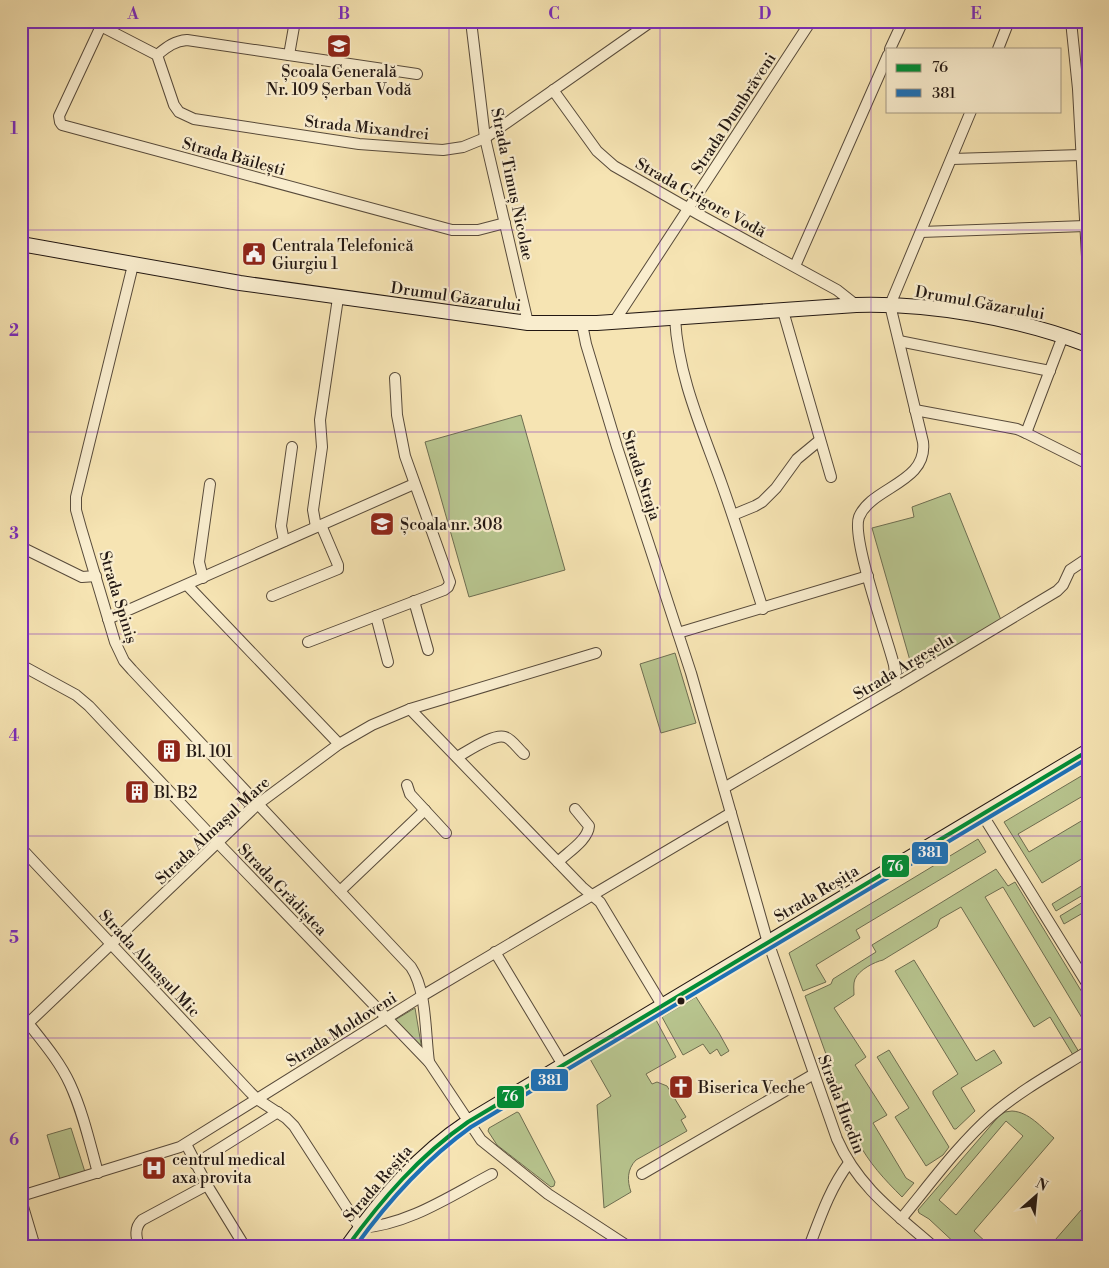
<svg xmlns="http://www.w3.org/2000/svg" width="1109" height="1268" font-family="'Libre Bodoni',serif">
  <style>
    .green { fill: #b8c58f; stroke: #6e6e51; fill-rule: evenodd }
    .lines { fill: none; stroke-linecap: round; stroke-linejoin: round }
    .street-casing { stroke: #584b3b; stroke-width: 12 }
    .secondary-casing { stroke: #231813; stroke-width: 16 }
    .street { stroke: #f9edce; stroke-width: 10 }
    .secondary { stroke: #f9edce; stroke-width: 14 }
    .bus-1-casing { stroke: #f9edce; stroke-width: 8 }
    .bus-2-casing { stroke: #f9edce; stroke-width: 8 }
    .bus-1 { stroke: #008d36; stroke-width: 4 }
    .bus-2 { stroke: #1d71b8; stroke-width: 4 }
    .grid { fill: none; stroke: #7b2cbf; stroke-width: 1; stroke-opacity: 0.55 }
    .bus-dot { fill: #231813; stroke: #f9edce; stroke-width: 2 }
    .labels { text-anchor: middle; stroke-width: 4.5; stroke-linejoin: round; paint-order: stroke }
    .poi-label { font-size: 16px; fill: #231813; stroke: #f9edce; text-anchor: start }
    .street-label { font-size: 16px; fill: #231813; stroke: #f9edce }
    .line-badge { stroke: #f9edce; stroke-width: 2 }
    .badge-label { font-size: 14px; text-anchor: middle; font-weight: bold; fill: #fff }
    .neatline { fill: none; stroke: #7b2cbf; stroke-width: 2 }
    .grid-label { font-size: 16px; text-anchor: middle; font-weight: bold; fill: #7b2cbf }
  </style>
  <rect width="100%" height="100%" fill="#f6e4b3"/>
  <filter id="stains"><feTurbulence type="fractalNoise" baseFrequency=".004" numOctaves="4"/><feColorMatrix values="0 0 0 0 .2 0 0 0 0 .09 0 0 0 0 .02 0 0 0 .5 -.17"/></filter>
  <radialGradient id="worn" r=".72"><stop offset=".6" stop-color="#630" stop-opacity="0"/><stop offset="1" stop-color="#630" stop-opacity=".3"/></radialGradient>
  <g class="green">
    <path d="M521 415 565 570 469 597 425 442Z"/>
    <path d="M950 493 1001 620 913 671 872 528 914 517 912 507Z"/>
    <path d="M675 653 696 723 661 733 640 664Z"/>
    <path d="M1088 772V793L1018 834 1029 852 1088 817V855L1042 883 1004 822Z"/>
    <path d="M978 839 986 852 856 930 860 938 816 965 826 982 803 991 789 953Z"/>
    <path d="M996 869 1008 886 1015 882 1088 1002V1028L1003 887 985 897 1079 1052 1073 1055 1050 1017 1034 1027 961 907 940 919 937 927 883 960C874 962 859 970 855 979 853 984 854 990 854 995L834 1008 866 1057 855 1065 887 1115 873 1123 906 1178 914 1183 902 1197C884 1179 869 1163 857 1140L805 996 831 984 833 979 876 952 872 945Z"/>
    <path d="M1088 882V892L1056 911 1052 904Z"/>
    <path d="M1088 899V910L1064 924 1060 916Z"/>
    <path d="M914 960 976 1061 994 1050 1002 1063 961 1088 975 1111 956 1129H954L933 1094V1091L958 1074 895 971Z"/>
    <path d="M696 997 719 1033 729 1051 721 1056 717 1049 710 1054 703 1044 683 1055 662 1017Z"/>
    <path d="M415 1008 422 1050 395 1020Z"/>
    <path d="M656 1020 676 1057 646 1074 652 1084 657 1082 667 1086 686 1117 681 1120 687 1131 636 1160C627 1169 627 1181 631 1192L604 1208 597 1105 611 1096 590 1059Z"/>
    <path d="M889 1050 949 1147 943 1155 926 1166 895 1117 909 1108 877 1057Z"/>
    <path d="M1012 1111C1029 1112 1041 1127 1054 1138L974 1231 988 1244 986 1247H959L929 1219 919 1213 918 1210 999 1116 1005 1112ZM1006 1121 1023 1136 956 1215 939 1200Z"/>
    <path d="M517 1112 519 1113 555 1182 554 1186 551 1187 497 1145 488 1131 489 1128Z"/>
    <path d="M71 1128 85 1172 60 1179 47 1135Z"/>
    <path d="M1088 1202V1239L1081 1247H1049Z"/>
  </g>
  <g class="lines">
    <defs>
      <g id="street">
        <path d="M91 21 157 55 174 105 179 112 194 119 359 144 427 149 443 150 463 147 485 138 652 21"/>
        <path d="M471 21 485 138 528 323"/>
        <path d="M1071 21 1078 89 1088 275"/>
        <path d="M101 26 59 116 60 122 62 125 452 230H478L505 223"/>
        <path d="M890 49 903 21"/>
        <path d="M998 49 1009 21"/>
        <path d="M157 55C167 47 174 41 187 40L417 74"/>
        <path d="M289 55 295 21"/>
        <path d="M553 90 597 151 614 166 698 214 837 290 856 305"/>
        <path d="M952 159 1081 155"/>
        <path d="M921 232 1085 226"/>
        <path d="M133 265 76 497V510L81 528 115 642 124 661 132 670 411 967C427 991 425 1033 429 1062"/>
        <path d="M795 266 888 55"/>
        <path d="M783 311 831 477"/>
        <path d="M675 318C678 376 702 429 721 482 736 524 749 566 763 609"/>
        <path d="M614 322 811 21"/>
        <path d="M582 324 586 344 617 447 691 673 766 936 837 1139C858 1187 895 1213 934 1247"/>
        <path d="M899 341 1050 371"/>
        <path d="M915 410 1017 429 1026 433 1088 464"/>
        <path d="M1026 433 1063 336"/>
        <path d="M733 515 755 506 762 502 776 488 797 459 820 440"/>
        <path d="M316 527 313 510 322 447 320 420 338 298"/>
        <path d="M284 541 281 526 292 447"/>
        <path d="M21 547 82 577 96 576"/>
        <path d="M203 578 199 562 210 484"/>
        <path d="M187 585 339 744"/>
        <path d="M272 596 338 569V565L321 525"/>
        <path d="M414 601 428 650"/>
        <path d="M376 616 388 662"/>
        <path d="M108 619 414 484"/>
        <path d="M678 633 868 576"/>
        <path d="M308 642 444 590 448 587 450 582 405 456 397 415 395 378"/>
        <path d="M21 665 76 695 89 706 218 843 429 1062 481 1140 548 1194 629 1247"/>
        <path d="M897 687C895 680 895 672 894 665 887 637 851 538 859 517 871 487 928 483 923 442L890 305 971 111"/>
        <path d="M410 709 582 887 600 902 662 1005"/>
        <path d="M457 757C467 752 493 733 505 737 512 739 518 749 524 754"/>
        <path d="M407 785 410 794 446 833"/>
        <path d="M724 788 897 687 1057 591 1063 585 1070 570 1088 558"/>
        <path d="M982 814 1088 985"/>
        <path d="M21 848 250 1092 257 1099 286 1118 294 1126 360 1228C408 1225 450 1196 492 1174"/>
        <path d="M558 862C568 852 588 840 589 826L575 809"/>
        <path d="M340 891 425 810"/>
        <path d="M495 952 563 1065"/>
        <path d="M28 1023C43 1042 60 1062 70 1084 83 1112 90 1144 98 1173"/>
        <path d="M21 1030 258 804 339 744 372 725 410 709 596 653"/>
        <path d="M186 1144 207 1185 245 1247"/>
        <path d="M195 1164 278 1112"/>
        <path d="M642 1174 814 1074"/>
        <path d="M21 1196 180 1147 422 996 731 813"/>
        <path d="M21 1200 35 1247"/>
        <path d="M901 1219C930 1184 958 1145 992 1115 1021 1090 1056 1071 1088 1051"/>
        <path d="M139 1247C136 1237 134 1228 142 1220L207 1185"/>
        <path d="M809 1247C820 1218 830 1188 849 1163"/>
      </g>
      <g id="secondary">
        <path d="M21 244 240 283 528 323H597L856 305C931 303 1018 318 1088 345"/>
        <path d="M347 1247C382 1198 418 1155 468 1122L1088 751"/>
      </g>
    </defs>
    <use href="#street" class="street-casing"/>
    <use href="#secondary" class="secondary-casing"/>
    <use href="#street" class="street"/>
    <use href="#secondary" class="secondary"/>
    <defs>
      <path id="bus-1" d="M347 1247C382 1199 419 1156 468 1122L1088 751"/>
      <path id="bus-2" d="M355 1247C388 1201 425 1160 471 1127L1088 758"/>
    </defs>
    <use href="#bus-1" class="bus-1-casing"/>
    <use href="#bus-2" class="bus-2-casing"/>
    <use href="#bus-1" class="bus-1"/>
    <use href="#bus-2" class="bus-2"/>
  </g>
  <path class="grid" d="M238 21V1247M449 21V1247M660 21V1247M871 21V1247M21 230H1088M21 432H1088M21 634H1088M21 836H1088M21 1038H1088"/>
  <defs>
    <symbol id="university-square" viewBox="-11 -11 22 22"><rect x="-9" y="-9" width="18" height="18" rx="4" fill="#8f2418" stroke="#f9edce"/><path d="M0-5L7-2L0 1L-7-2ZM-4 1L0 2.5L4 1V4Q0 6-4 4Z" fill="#fff"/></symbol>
    <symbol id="civic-square" viewBox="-11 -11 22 22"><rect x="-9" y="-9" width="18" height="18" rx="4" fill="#8f2418" stroke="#f9edce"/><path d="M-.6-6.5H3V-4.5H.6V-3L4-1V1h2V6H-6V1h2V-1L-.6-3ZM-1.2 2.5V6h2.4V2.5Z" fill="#fff"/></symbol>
    <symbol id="building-square" viewBox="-11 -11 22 22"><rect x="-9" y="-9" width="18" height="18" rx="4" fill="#8f2418" stroke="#f9edce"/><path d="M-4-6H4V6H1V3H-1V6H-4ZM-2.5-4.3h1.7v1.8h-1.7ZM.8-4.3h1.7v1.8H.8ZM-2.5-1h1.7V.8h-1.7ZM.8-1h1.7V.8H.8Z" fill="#fff"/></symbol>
    <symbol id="church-square" viewBox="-11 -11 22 22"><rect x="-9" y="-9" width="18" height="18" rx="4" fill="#8f2418" stroke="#f9edce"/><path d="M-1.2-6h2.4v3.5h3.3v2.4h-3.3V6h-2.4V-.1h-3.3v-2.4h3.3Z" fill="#fff"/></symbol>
    <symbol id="hospital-square" viewBox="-11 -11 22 22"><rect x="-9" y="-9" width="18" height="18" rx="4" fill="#8f2418" stroke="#f9edce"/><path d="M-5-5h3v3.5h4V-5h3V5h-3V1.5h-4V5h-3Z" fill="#fff"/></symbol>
  </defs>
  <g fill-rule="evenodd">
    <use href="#university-square" x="325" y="32" width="28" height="28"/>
    <use href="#civic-square" x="240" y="240" width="28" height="28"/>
    <use href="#university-square" x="368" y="510" width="28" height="28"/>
    <use href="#building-square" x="155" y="737" width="28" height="28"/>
    <use href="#building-square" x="123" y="778" width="28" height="28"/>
    <use href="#church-square" x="667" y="1073" width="28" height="28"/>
    <use href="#hospital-square" x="140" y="1154" width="28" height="28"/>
  </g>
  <circle class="bus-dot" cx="681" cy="1001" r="4.5"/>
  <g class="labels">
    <g class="poi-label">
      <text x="339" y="77" text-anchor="middle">Școala Generală<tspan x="339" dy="18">Nr. 109 Șerban Vodă</tspan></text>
      <text x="272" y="251">Centrala Telefonică<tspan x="272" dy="18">Giurgiu 1</tspan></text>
      <text x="400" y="530">Școala nr. 308</text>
      <text x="186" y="757">Bl. 101</text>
      <text x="154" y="798">Bl. B2</text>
      <text x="698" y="1093">Biserica Veche</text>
      <text x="172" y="1165">centrul medical<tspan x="172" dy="18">axa provita</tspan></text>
    </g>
    <g class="street-label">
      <text transform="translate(733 113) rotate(-57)" y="6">Strada Dumbrăveni</text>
      <text transform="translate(367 127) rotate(6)" y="6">Strada Mixandrei</text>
      <text transform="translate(234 156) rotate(15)" y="6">Strada Băilești</text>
      <text transform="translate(513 184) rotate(78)" y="6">Strada Timuș Nicolae</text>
      <text transform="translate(701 197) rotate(29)" y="6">Strada Grigore Vodă</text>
      <text transform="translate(456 296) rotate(8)" y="6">Drumul Găzarului</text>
      <text transform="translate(980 302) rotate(10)" y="6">Drumul Găzarului</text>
      <text transform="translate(642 475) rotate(72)" y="6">Strada Straja</text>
      <text transform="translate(119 597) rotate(73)" y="6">Strada Spiniș</text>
      <text transform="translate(903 666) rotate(-31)" y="6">Strada Argeșelu</text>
      <text transform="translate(212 830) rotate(-43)" y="6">Strada Almașul Mare</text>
      <text transform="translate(283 889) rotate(46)" y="6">Strada Grădiștea</text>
      <text transform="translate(816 893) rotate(-31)" y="6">Strada Reșița</text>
      <text transform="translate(150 963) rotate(47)" y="6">Strada Almașul Mic</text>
      <text transform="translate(341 1029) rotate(-32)" y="6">Strada Moldoveni</text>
      <text transform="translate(842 1104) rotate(69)" y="6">Strada Huedin</text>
      <text transform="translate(377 1183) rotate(-49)" y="6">Strada Reșița</text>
    </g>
  </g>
  <g class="line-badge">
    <rect x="911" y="841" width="38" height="24" rx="5" fill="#1d71b8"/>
    <rect x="881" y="854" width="29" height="24" rx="5" fill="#008d36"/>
    <rect x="530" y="1068" width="39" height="24" rx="5" fill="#1d71b8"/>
    <rect x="496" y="1085" width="29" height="24" rx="5" fill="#008d36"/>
  </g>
  <g class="badge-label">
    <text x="930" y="857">381</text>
    <text x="895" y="871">76</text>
    <text x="550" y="1085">381</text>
    <text x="510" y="1101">76</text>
  </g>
  <rect width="1109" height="1268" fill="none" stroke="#f6e4b3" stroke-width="55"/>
  <rect x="886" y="48" width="175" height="65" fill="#f9edce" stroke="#a39883"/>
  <rect x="896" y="64" width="25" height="8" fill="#008d36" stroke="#a39883"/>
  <text x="932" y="72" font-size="15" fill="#231813">76</text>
  <rect x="896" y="89" width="25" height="8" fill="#1d71b8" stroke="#a39883"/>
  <text x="932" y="98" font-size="15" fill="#231813">381</text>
  <g transform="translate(1036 1196) rotate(27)" stroke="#f9edce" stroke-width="4" paint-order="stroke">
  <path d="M0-4L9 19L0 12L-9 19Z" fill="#231813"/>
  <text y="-8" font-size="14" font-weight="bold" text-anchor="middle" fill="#231813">N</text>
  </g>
  <rect x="28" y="28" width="1054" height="1212" class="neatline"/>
  <g class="grid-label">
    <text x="133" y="19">A</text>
    <text x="344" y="19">B</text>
    <text x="554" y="19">C</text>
    <text x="765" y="19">D</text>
    <text x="976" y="19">E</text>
    <text x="14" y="134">1</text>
    <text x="14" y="336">2</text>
    <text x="14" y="539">3</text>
    <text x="14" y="741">4</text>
    <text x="14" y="943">5</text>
    <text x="14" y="1145">6</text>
  </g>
  <rect width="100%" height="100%" filter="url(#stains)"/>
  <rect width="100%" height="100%" fill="url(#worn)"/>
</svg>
